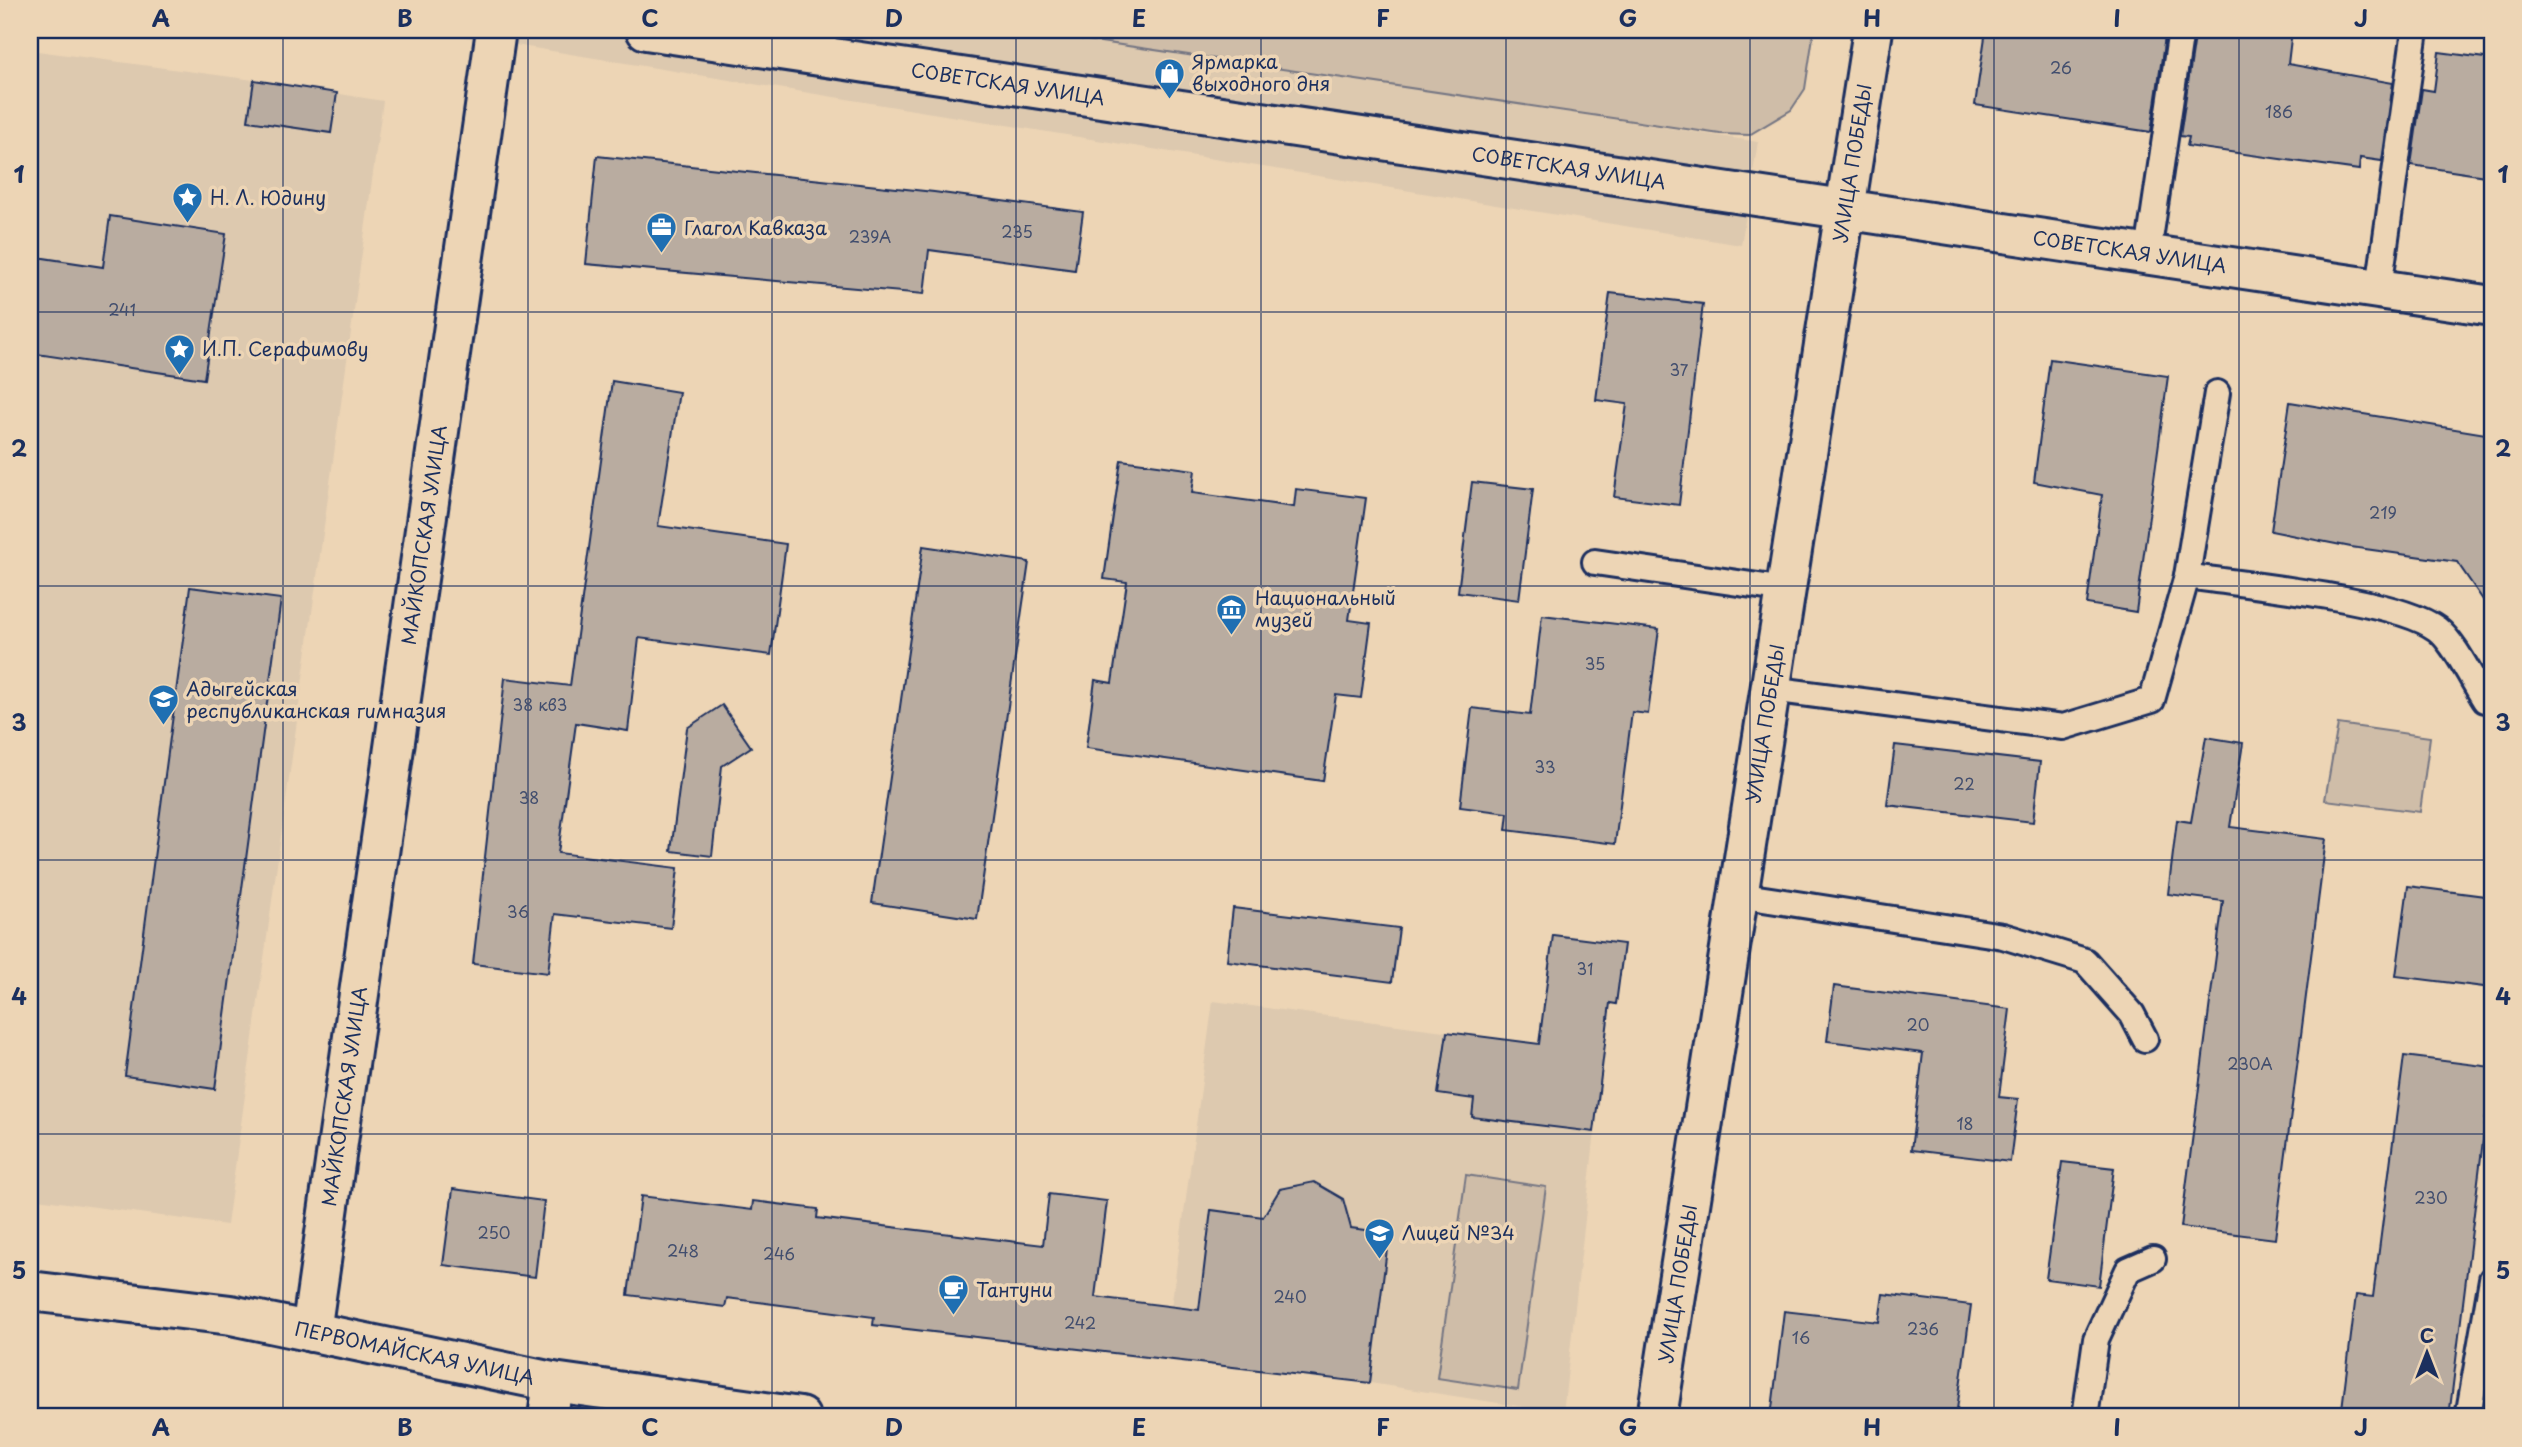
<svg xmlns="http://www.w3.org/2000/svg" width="2522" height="1447" font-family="'Playpen Sans',sans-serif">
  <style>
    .built { fill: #ddc9af }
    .green { fill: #cfbda8; stroke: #757683; stroke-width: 2 }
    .building { fill: #b9aca0; stroke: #1b2f5e; stroke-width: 2 }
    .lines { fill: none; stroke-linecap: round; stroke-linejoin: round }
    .lane-casing { stroke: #1b2f5e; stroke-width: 30 }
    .street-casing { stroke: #1b2f5e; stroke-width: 44 }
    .secondary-casing { stroke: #1b2f5e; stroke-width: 44 }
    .lane { stroke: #edd5b5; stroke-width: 24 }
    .street { stroke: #edd5b5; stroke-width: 38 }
    .secondary { stroke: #edd5b5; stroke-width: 38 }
    .grid { fill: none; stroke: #1b2f5e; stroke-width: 2; stroke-opacity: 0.55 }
    .labels { text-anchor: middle; stroke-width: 7; stroke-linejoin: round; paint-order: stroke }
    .number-label { font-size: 16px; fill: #424e6e }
    .poi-label { font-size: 19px; fill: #1b2f5e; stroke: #edd5b5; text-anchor: start }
    .street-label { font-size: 19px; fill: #1b2f5e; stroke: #edd5b5 }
    .neatline { fill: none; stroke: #1b2f5e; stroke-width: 2.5 }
    .grid-label { font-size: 23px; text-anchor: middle; font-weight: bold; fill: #1b2f5e }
  </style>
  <rect width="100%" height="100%" fill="#edd5b5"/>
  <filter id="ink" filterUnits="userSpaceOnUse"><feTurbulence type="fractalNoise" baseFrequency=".0143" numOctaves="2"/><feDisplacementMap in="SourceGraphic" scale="14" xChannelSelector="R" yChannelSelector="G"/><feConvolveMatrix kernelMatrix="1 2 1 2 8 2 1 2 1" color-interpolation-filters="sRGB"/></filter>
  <g filter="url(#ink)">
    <g class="built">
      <path d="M423 30H1041L1758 142 1741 245Z"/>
      <path d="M30 50 254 80 383 101 227 1225 30 1198Z"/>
      <path d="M1213 1001 1604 1052 1563 1413 1370 1383 1164 1359Z"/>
    </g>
    <g class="green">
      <path d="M1020 30H1814L1805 89 1791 110 1749 135 1720 134Z"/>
      <path d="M2338 724 2430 737 2420 812 2325 800Z"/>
      <path d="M1466 1175 1546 1187 1518 1390 1437 1378Z"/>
    </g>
    <g class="building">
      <path d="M1986 30H2166L2151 132 1975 105Z"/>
      <path d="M2196 30H2292L2288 64 2393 83 2382 161 2360 158 2359 170 2187 146 2189 137 2180 136Z"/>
      <path d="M2439 52 2492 59V177L2411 165 2422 89 2434 91Z"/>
      <path d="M254 80 337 93 331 133 248 121Z"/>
      <path d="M597 156 934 192 1083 212 1075 270 929 250 924 294 586 264Z"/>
      <path d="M110 216 226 234 204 379 30 353V256L103 267Z"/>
      <path d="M1610 293 1703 304 1679 505 1614 497 1627 404 1596 400Z"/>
      <path d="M2050 359 2168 376 2136 612 2087 604 2102 495 2034 482Z"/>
      <path d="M612 381 679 392 658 526 786 544 771 655 639 638 628 731 576 723 558 853 678 868 671 928 555 914 548 973 473 964 505 678 570 686Z"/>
      <path d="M2290 402 2492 435V613L2457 562 2351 547 2271 531Z"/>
      <path d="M1121 460 1195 470 1192 493 1294 507 1296 489 1366 498 1349 620 1371 623 1361 698 1336 695 1323 781 1086 748 1095 680 1112 683 1127 582 1104 579Z"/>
      <path d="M1472 482 1533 489 1519 600 1458 592Z"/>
      <path d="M923 546 1029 562 977 919 872 903Z"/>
      <path d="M190 587 281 599 215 1089 125 1076Z"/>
      <path d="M1542 615 1659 629 1648 714 1632 712 1615 844 1506 830 1508 813 1460 807 1472 708 1530 715Z"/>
      <path d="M722 705 751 747 722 766 712 856 671 851 687 728Z"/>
      <path d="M2206 737 2243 743 2230 827 2326 839 2275 1239 2181 1227 2223 901 2168 894 2177 820 2191 822Z"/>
      <path d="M1895 745 2040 762 2033 822 1887 805Z"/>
      <path d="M2408 886 2492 897V988L2396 976Z"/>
      <path d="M1233 908 1399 928 1392 982 1227 961Z"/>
      <path d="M1553 935 1624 944 1616 1004 1610 1003 1594 1132 1472 1117 1474 1099 1438 1094 1447 1032 1539 1044Z"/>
      <path d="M1834 986 2010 1009 1999 1097 2018 1099 2010 1162 1911 1150 1923 1053 1827 1041Z"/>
      <path d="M2404 1056 2492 1067 2449 1417H2341L2356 1295 2373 1297Z"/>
      <path d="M2062 1162 2114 1168 2099 1286 2046 1279Z"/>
      <path d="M1314 1182 1343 1199 1351 1228 1389 1233 1370 1383 873 1325 874 1317 727 1298 725 1307 628 1295 641 1196 752 1210 753 1201 818 1209 817 1218 1043 1245 1049 1194 1107 1201 1095 1297 1199 1310 1211 1210 1263 1217 1280 1189Z"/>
      <path d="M453 1189 544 1201 535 1277 443 1265Z"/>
      <path d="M1883 1294 1971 1305 1956 1417H1771L1784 1311 1879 1322Z"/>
    </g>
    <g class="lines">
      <defs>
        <g id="lane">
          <path d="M2148 253 2181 30"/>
          <path d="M2379 288 2415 30"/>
          <path d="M1595 562 1786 590"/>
          <path d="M2187 576C2244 585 2395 598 2437 629 2454 642 2473 681 2485 700L2492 701"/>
          <path d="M1770 689 2063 727 2152 700 2187 576 2217 393"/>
          <path d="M1738 895 2003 936 2085 961 2132 1014 2145 1039"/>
          <path d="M2085 1417 2096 1339 2128 1270 2153 1259"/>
          <path d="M2468 1417 2492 1279"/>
        </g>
        <g id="street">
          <path id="s1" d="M311 1332 496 30"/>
          <path d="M548 1417 553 1382"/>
        </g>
        <g id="secondary">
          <path id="s2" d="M646 30 2492 306"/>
          <path id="s3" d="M30 1291 231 1315 553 1382 800 1417"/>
          <path id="s4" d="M1657 1417 1873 30"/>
        </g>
      </defs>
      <use href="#lane" class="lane-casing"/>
      <use href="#street" class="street-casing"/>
      <use href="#secondary" class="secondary-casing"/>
      <use href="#lane" class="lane"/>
      <use href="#street" class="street"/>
      <use href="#secondary" class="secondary"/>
    </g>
  </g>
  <path class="grid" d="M283 30V1417M528 30V1417M772 30V1417M1016 30V1417M1261 30V1417M1506 30V1417M1750 30V1417M1994 30V1417M2239 30V1417M30 312H2492M30 586H2492M30 860H2492M30 1134H2492"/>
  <defs>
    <symbol id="shop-pin" viewBox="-11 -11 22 30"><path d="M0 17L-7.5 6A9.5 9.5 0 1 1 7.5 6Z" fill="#1f6fb2" stroke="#edd5b5"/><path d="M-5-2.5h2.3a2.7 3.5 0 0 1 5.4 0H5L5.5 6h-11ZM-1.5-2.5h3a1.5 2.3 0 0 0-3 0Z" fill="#fff"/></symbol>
    <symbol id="sight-pin" viewBox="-11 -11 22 30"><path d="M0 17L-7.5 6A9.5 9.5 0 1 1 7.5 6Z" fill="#1f6fb2" stroke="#edd5b5"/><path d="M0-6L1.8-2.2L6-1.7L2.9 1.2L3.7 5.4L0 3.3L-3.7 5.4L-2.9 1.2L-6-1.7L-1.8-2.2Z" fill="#fff"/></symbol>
    <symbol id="office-pin" viewBox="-11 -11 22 30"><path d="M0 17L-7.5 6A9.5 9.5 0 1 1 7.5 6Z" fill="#1f6fb2" stroke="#edd5b5"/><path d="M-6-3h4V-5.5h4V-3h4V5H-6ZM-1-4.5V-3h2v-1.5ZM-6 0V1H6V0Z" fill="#fff"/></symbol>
    <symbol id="museum-pin" viewBox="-11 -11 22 30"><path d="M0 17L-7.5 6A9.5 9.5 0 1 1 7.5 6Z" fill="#1f6fb2" stroke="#edd5b5"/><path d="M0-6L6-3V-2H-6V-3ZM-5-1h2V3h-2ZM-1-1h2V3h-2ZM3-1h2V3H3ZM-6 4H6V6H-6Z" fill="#fff"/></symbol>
    <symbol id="school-pin" viewBox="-11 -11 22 30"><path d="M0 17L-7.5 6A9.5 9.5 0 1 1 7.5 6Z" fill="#1f6fb2" stroke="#edd5b5"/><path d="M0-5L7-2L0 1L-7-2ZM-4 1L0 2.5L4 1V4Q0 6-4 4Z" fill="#fff"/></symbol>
    <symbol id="cafe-pin" viewBox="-11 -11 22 30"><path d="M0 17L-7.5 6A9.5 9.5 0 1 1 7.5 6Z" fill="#1f6fb2" stroke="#edd5b5"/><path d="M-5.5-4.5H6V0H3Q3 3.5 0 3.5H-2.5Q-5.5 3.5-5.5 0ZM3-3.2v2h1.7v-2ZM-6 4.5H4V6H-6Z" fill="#fff"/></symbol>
  </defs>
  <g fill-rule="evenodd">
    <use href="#shop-pin" x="1152" y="56" width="35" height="47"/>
    <use href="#sight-pin" x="170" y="180" width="35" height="47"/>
    <use href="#office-pin" x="644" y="210" width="35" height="47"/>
    <use href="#sight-pin" x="162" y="332" width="35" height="47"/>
    <use href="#museum-pin" x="1214" y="592" width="35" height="47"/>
    <use href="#school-pin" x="146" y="682" width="35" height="47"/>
    <use href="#school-pin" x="1362" y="1216" width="35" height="47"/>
    <use href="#cafe-pin" x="936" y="1272" width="35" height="47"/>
  </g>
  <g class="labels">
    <g class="number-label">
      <text x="2061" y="74">26</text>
      <text x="2279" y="118">186</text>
      <text x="1017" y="238">235</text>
      <text x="870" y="243">239А</text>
      <text x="122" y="316">241</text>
      <text x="1679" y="376">37</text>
      <text x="2383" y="519">219</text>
      <text x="1595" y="670">35</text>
      <text x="540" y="711">38 кв3</text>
      <text x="1545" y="773">33</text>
      <text x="1964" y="790">22</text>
      <text x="529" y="804">38</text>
      <text x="518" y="918">36</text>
      <text x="1585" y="975">31</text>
      <text x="1918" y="1031">20</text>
      <text x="2250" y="1070">230А</text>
      <text x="1965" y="1130">18</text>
      <text x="2431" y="1204">230</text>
      <text x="494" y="1239">250</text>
      <text x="683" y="1257">248</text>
      <text x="779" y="1260">246</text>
      <text x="1290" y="1303">240</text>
      <text x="1080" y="1329">242</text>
      <text x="1923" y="1335">236</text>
      <text x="1801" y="1344">16</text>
    </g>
    <g class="poi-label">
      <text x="1192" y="69">Ярмарка<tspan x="1192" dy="22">выходного дня</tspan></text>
      <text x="210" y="205">Н. Л. Юдину</text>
      <text x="684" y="235">Глагол Кавказа</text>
      <text x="202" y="356">И.П. Серафимову</text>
      <text x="1255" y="605">Национальный<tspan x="1255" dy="22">музей</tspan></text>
      <text x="186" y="696">Адыгейская<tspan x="186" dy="22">республиканская гимназия</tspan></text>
      <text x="1402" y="1240">Лицей №34</text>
      <text x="976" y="1297">Тантуни</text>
    </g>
    <g class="street-label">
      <text dy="7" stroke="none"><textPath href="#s2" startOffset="366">СОВЕТСКАЯ УЛИЦА</textPath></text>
      <text dy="7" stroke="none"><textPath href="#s4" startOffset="1269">УЛИЦА ПОБЕДЫ</textPath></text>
      <text dy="7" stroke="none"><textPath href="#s2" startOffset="933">СОВЕТСКАЯ УЛИЦА</textPath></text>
      <text dy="7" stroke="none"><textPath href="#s2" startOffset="1500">СОВЕТСКАЯ УЛИЦА</textPath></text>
      <text dy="7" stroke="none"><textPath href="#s1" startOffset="805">МАЙКОПСКАЯ УЛИЦА</textPath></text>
      <text dy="7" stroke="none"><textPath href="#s4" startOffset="702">УЛИЦА ПОБЕДЫ</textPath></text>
      <text dy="7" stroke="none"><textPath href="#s1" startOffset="238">МАЙКОПСКАЯ УЛИЦА</textPath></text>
      <text dy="7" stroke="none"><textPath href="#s4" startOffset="135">УЛИЦА ПОБЕДЫ</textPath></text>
      <text dy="7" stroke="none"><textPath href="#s3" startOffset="390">ПЕРВОМАЙСКАЯ УЛИЦА</textPath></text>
    </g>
  </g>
  <rect width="2522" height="1447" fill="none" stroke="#edd5b5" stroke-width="77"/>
  <g transform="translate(2427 1353)" stroke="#edd5b5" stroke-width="5" paint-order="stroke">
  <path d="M0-5L12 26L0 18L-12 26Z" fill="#1b2f5e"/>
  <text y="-10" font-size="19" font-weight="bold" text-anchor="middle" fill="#1b2f5e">С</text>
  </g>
  <rect x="38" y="38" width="2446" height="1370" class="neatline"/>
  <g class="grid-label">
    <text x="161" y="27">A</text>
    <text x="405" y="27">B</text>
    <text x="650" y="27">C</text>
    <text x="894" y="27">D</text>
    <text x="1139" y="27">E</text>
    <text x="1383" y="27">F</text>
    <text x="1628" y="27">G</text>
    <text x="1872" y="27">H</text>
    <text x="2117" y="27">I</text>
    <text x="2361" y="27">J</text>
    <text x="19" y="183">1</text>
    <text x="2503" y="183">1</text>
    <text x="19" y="457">2</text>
    <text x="2503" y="457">2</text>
    <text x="19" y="731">3</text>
    <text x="2503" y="731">3</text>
    <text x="19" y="1005">4</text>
    <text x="2503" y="1005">4</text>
    <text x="19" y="1279">5</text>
    <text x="2503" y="1279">5</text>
    <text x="161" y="1436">A</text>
    <text x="405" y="1436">B</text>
    <text x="650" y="1436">C</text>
    <text x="894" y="1436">D</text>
    <text x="1139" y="1436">E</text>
    <text x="1383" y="1436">F</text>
    <text x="1628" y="1436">G</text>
    <text x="1872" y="1436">H</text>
    <text x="2117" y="1436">I</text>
    <text x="2361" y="1436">J</text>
  </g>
</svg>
